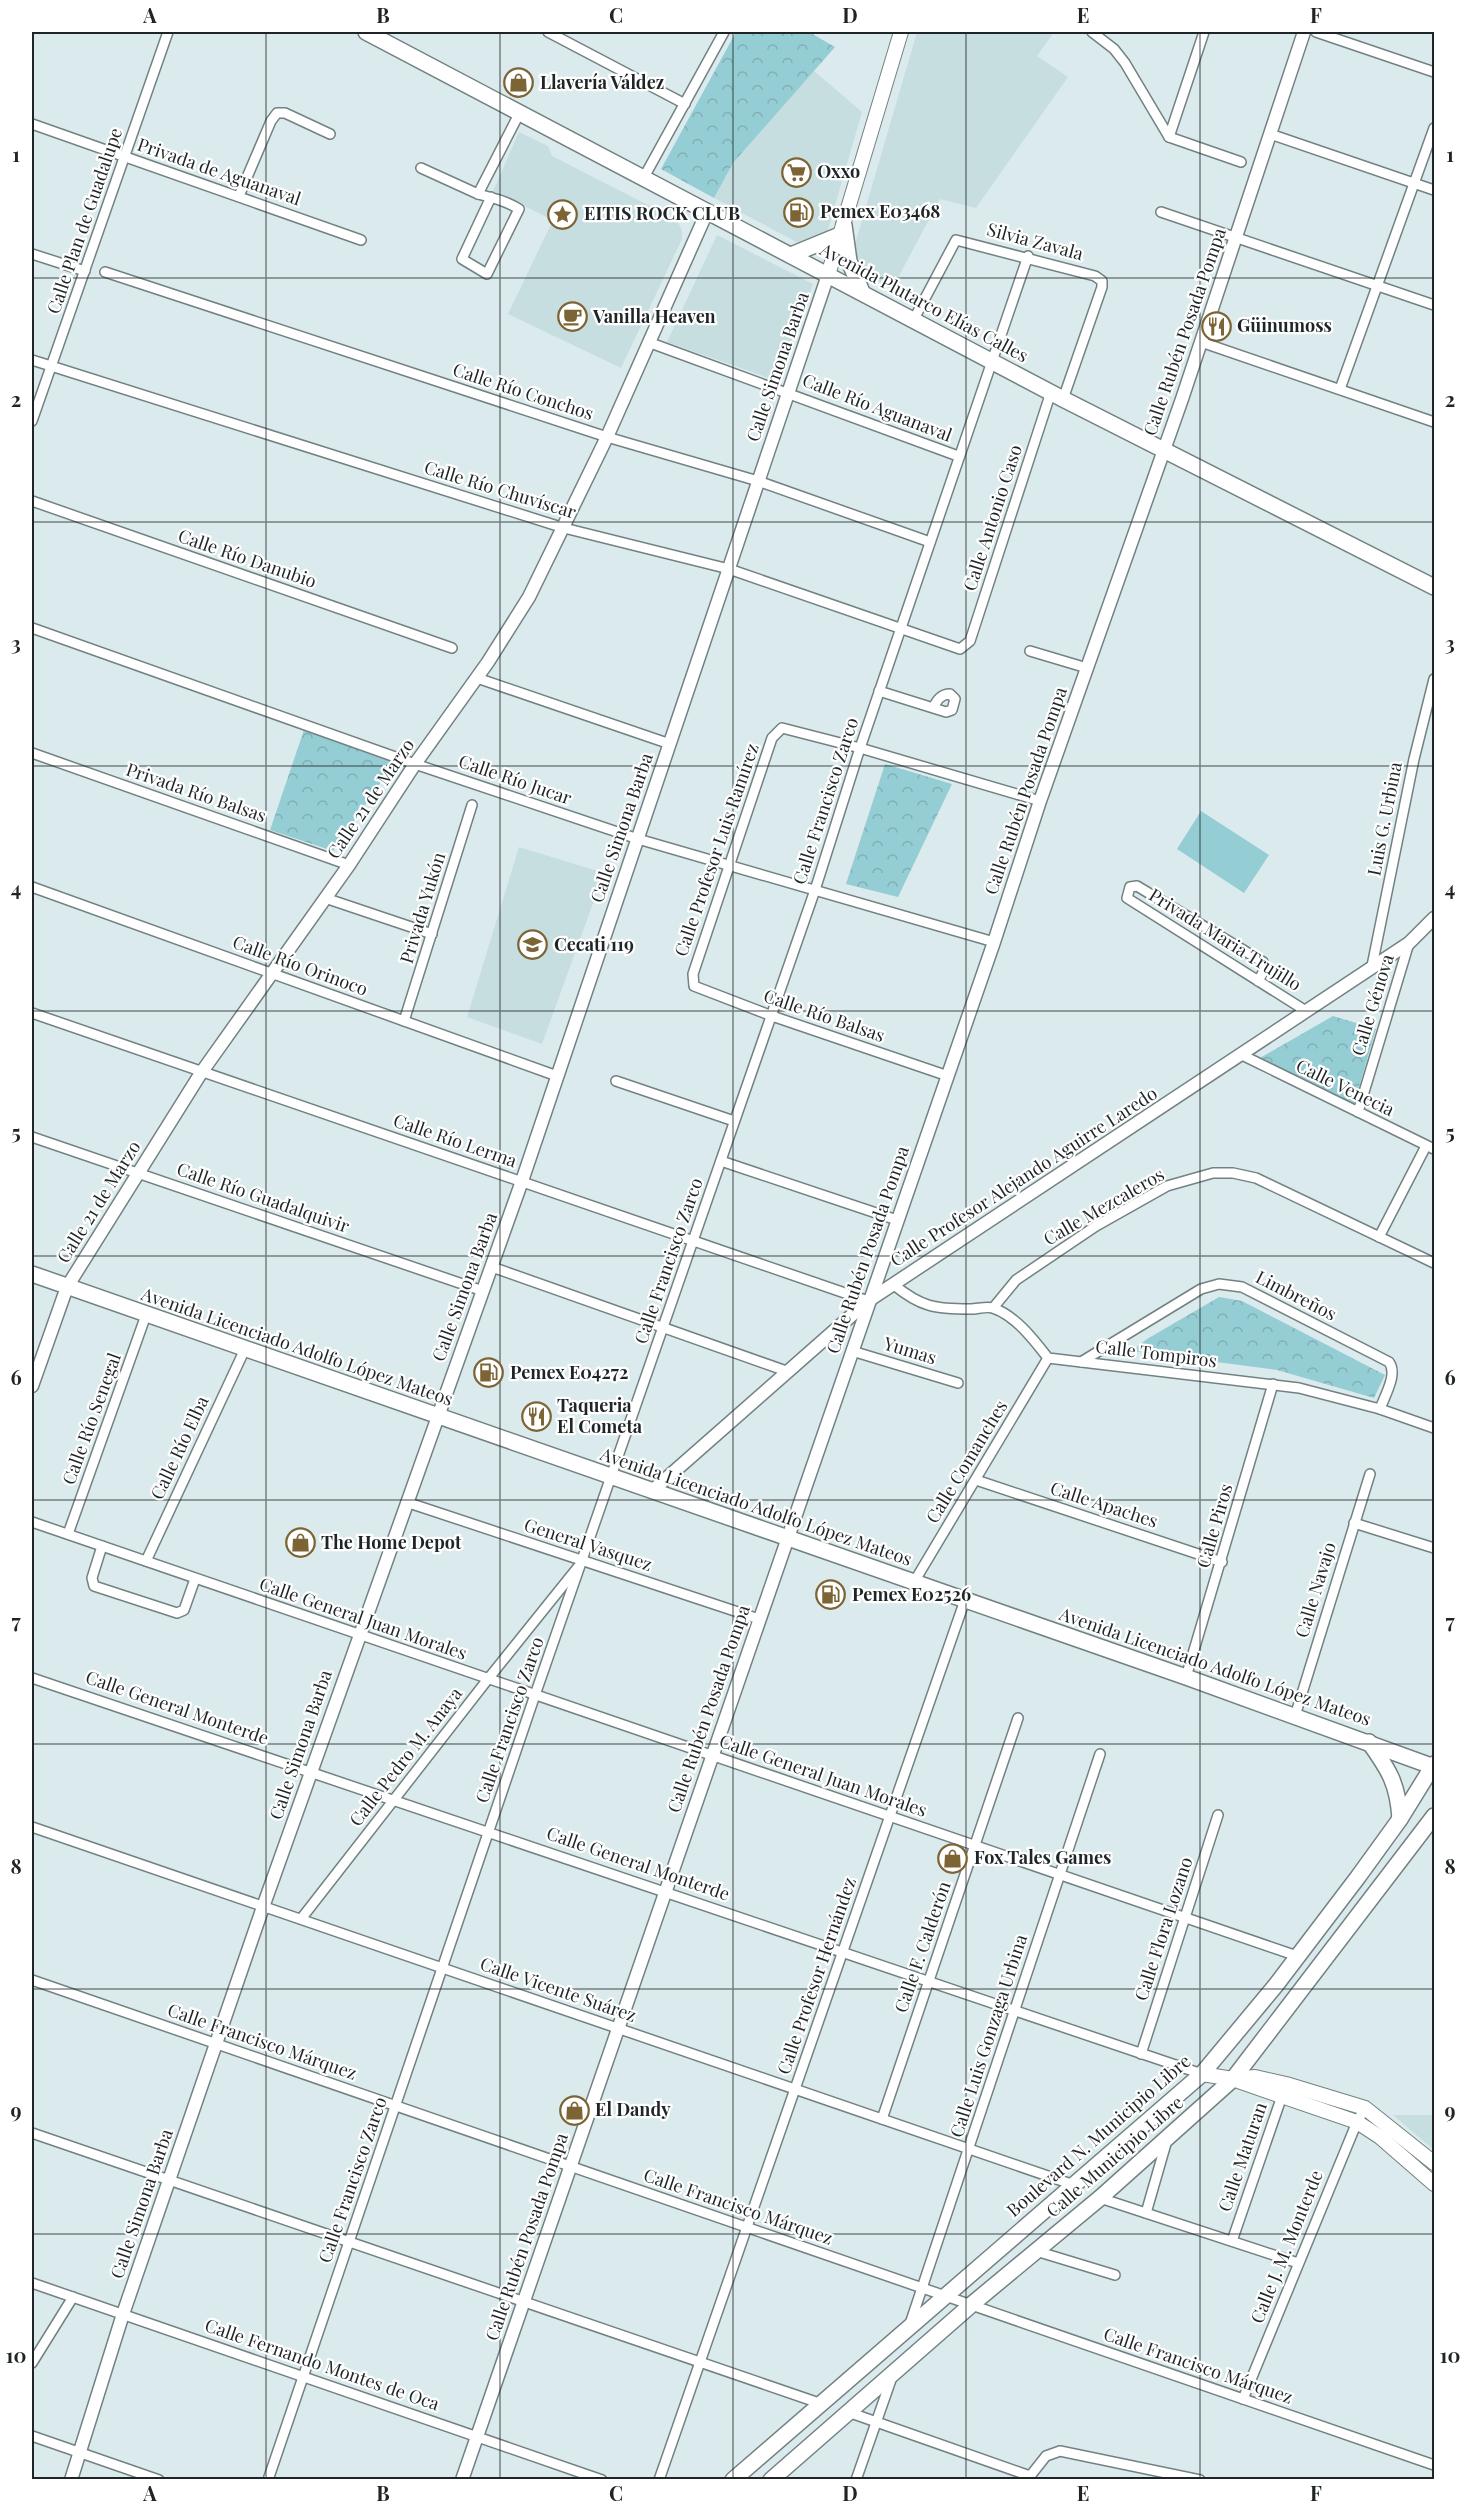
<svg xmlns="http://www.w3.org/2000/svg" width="1466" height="2511" font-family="'Playfair Display',serif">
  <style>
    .built { fill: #c6dee0 }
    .grass { fill: #94cdd3 }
    .park { fill: url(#park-crowns) }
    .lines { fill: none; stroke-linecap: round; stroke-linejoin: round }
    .minor-casing { stroke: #738182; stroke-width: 12 }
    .tertiary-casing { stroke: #738182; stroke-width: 15 }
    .secondary-casing { stroke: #738182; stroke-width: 16 }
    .primary-casing { stroke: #738182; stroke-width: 18 }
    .minor { stroke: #fff; stroke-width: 9 }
    .tertiary { stroke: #fff; stroke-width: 12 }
    .secondary { stroke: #fff; stroke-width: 14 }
    .primary { stroke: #fff; stroke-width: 15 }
    .grid { fill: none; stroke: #1f2526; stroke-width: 1.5; stroke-opacity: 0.55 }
    .labels { text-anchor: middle; stroke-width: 4.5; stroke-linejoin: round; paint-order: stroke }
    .poi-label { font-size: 18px; font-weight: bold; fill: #1f2526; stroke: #fff; text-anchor: start }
    .street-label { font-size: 18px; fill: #1f2526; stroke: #fff }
    .neatline { fill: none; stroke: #1f2526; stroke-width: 2 }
    .grid-label { font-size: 20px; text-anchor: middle; font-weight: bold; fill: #1f2526 }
  </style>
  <defs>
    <pattern id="park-crowns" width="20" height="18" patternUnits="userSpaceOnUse" patternTransform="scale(1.5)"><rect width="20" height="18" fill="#94cdd3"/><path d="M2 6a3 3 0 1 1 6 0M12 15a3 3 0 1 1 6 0" fill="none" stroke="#7fb0b5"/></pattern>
  </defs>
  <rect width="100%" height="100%" fill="#dbebed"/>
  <g class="built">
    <path d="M917 32H1054L1037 56 1068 77 976 208 940 199 892 289 866 275 857 256 855 244Z"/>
    <path d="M813 70 862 112 827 233 802 245 714 198 733 163Z"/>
    <path d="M519 132 548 146 552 156 677 220 682 231V239L621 368 508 314 553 220 493 191Z"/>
    <path d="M717 235 813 284 780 382 667 342Z"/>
    <path d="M519 847 604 873 542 1044 467 1017Z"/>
    <path d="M1393 2115H1434V2150Z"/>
  </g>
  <path class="grass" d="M1201 811 1269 855 1244 893 1177 849Z"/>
  <g class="park">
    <path d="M736 32H809L835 47 733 163 714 198 661 169Z"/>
    <path d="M304 730 395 762 333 851 270 830Z"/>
    <path d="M885 764 952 784 898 897 846 884Z"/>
    <path d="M1333 1016 1376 1029 1354 1104 1260 1058Z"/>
    <path d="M1219 1297 1242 1301 1385 1375 1374 1398 1277 1370 1132 1351 1147 1339Z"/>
  </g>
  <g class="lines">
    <defs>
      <g id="minor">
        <path d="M548 32 685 104"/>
        <path d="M1092 32 1114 49 1125 63 1169 137 1241 162"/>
        <path d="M1316 32 1434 72"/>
        <path d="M32 124 361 240"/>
        <path d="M1270 134 1434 190"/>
        <path d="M1169 137 1204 32"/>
        <path d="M421 168 478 194C493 198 506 201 519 209L487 274 462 259 491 197"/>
        <path d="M643 179 724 32"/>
        <path d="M478 194 519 114"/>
        <path d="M239 196 271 121 277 113H285L330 134"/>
        <path d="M1161 212 1434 305"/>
        <path d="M32 254 85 271"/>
        <path d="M105 272 607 437 758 481 930 542"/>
        <path d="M914 319 956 240 1095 276 1102 281V287L1063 399"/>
        <path d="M648 342 958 456"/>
        <path d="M1201 342 1434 422"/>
        <path d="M32 360 564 528 729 569 960 649 970 641 1051 392"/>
        <path d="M1340 389 1434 128"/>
        <path d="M32 421 168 32"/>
        <path d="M32 501 452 648"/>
        <path d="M32 628 415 764 638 839 994 942"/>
        <path d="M1030 651 1087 668"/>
        <path d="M477 678 670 744"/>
        <path d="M879 691 946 712 952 710 955 699 950 694C941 694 937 700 933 708"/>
        <path d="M32 753 349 865"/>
        <path d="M32 887 557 1076"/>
        <path d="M325 898 432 934"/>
        <path d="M1372 966 1414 759 1434 679"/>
        <path d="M1258 981 1265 969 1263 962 1137 886 1130 887 1127 898 1306 1011"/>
        <path d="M32 1013 868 1301"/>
        <path d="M404 1021 472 805"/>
        <path d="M1242 1055 1434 1149"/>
        <path d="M948 1076 772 1016 694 986 693 974 772 738 782 728 860 748 1040 801"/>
        <path d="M616 1081 734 1121"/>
        <path d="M1358 1112 1409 943"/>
        <path d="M32 1137 483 1291"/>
        <path d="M721 1161 897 1220"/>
        <path d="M1379 1237 1426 1146"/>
        <path d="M492 1267 789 1372"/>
        <path d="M894 1285C921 1307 935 1309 970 1309 977 1309 987 1306 993 1308 1016 1316 1034 1340 1048 1358L1299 1388 1380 1409 1434 1428"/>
        <path d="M993 1308 1016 1280 1096 1226 1167 1186 1213 1173H1233L1256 1178 1434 1263"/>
        <path d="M852 1351 958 1383"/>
        <path d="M1081 1362 1201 1289 1219 1284 1242 1287 1389 1362C1398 1374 1385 1395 1380 1409"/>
        <path d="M976 1480 1222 1562"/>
        <path d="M406 1502 759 1619"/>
        <path d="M32 1522 1297 1956"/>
        <path d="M1354 1523 1434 1548"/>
        <path d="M68 1534 146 1315"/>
        <path d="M102 1546 92 1578 94 1586 177 1613 184 1610 195 1579"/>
        <path d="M146 1561 245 1349"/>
        <path d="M914 1582 1048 1358"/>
        <path d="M1186 1677 1273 1384"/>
        <path d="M32 1678 1202 2074"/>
        <path d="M1295 1716 1370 1474"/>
        <path d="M32 1827 1074 2185"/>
        <path d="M301 1919 488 1679 578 1567"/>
        <path d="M32 1980 1434 2465"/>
        <path d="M1141 2054 1218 1815"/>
        <path d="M882 2119 1018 1718"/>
        <path d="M32 2133 822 2404"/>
        <path d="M1100 2198 1298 2263"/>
        <path d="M1146 2213 1167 2140"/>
        <path d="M1232 2241 1283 2093"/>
        <path d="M1036 2251 1115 2275"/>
        <path d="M32 2283 602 2480"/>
        <path d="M910 2324 1100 1754"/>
        <path d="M32 2363 73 2297"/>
        <path d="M1243 2399 1357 2122 1365 2108"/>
        <path d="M848 2412 1030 2476"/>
        <path d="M32 2436 159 2480"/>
        <path d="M268 2480 535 1695 815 890 860 748 1028 256"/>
        <path d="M659 2480 965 1600"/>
        <path d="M856 2480 892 2377"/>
        <path d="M1027 2480 1046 2456 1060 2451 1200 2480"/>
      </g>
      <g id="tertiary">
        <path d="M32 1386 67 1287 201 1073 349 865 415 764 488 662 529 597 607 437 707 212"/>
        <path d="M652 1491 868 1301 1409 943 1434 918"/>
        <path d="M71 2480 123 2314 263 1907 522 1181 828 275"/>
        <path d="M462 2480 994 942 1040 801 1182 399 1304 32"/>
      </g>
      <g id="secondary">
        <path d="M828 275 901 32"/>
        <path d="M1202 2074 1233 2079 1255 2077 1286 2084 1365 2108 1434 2163"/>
        <path d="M1235 2080 1357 2122 1380 2137 1434 2184"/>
      </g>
      <g id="primary">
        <path d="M366 32 1063 399 1434 587"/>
        <path d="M844 225 849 261 862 292"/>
        <path d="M791 255 842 234"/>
        <path d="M32 1274 1186 1677 1434 1767"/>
        <path d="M1369 1742C1389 1770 1398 1784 1400 1819"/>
        <path d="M733 2480 1202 2074 1276 1985 1358 1877 1400 1819 1434 1764"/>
        <path d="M771 2480 971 2305 1100 2198 1233 2079 1434 1816"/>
      </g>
    </defs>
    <use href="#minor" class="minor-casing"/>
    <use href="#tertiary" class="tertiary-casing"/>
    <use href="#secondary" class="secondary-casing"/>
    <use href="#primary" class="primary-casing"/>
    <use href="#minor" class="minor"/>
    <use href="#tertiary" class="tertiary"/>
    <use href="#secondary" class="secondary"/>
    <use href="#primary" class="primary"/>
  </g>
  <path class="grid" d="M266 32V2480M500 32V2480M733 32V2480M966 32V2480M1200 32V2480M32 278H1434M32 522H1434M32 766H1434M32 1011H1434M32 1256H1434M32 1500H1434M32 1744H1434M32 1989H1434M32 2234H1434"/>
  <defs>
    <symbol id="shop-ring" viewBox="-11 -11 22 22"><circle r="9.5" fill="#fff" stroke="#7d6435" stroke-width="1.5"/><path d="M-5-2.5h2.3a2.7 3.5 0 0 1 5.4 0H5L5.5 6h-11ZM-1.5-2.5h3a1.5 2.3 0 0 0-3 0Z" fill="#7d6435"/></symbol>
    <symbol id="supermarket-ring" viewBox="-11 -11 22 22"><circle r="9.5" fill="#fff" stroke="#7d6435" stroke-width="1.5"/><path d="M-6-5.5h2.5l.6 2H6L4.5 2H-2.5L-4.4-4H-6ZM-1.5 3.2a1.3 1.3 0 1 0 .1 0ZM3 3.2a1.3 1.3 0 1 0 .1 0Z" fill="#7d6435"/></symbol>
    <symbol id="fuel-ring" viewBox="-11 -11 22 22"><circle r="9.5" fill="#fff" stroke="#7d6435" stroke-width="1.5"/><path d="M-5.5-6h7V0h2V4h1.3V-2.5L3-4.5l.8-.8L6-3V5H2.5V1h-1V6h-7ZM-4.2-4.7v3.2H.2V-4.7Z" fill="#7d6435"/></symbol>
    <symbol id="sight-ring" viewBox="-11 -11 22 22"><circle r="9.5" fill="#fff" stroke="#7d6435" stroke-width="1.5"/><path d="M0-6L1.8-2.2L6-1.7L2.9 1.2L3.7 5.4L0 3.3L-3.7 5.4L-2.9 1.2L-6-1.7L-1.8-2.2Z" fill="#7d6435"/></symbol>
    <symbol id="cafe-ring" viewBox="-11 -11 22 22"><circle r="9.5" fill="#fff" stroke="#7d6435" stroke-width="1.5"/><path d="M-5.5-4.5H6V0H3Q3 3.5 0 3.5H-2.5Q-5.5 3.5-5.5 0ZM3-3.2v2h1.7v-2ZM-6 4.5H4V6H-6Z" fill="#7d6435"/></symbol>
    <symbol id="restaurant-ring" viewBox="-11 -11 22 22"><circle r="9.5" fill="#fff" stroke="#7d6435" stroke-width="1.5"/><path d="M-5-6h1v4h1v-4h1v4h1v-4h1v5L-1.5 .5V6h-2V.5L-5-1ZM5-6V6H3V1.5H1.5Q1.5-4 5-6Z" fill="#7d6435"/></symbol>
    <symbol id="school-ring" viewBox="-11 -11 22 22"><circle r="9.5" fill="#fff" stroke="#7d6435" stroke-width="1.5"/><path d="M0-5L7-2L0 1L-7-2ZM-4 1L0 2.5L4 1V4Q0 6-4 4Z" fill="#7d6435"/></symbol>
  </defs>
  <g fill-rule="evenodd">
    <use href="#shop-ring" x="502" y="66" width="33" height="33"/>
    <use href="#supermarket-ring" x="780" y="156" width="33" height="33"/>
    <use href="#fuel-ring" x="782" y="196" width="33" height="33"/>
    <use href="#sight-ring" x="546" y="198" width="33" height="33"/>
    <use href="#cafe-ring" x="556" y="300" width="33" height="33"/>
    <use href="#restaurant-ring" x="1200" y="310" width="33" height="33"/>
    <use href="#school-ring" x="516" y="928" width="33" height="33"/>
    <use href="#fuel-ring" x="472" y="1356" width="33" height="33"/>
    <use href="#restaurant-ring" x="520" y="1400" width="33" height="33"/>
    <use href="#shop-ring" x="284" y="1526" width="33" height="33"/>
    <use href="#fuel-ring" x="814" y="1578" width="33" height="33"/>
    <use href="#shop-ring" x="936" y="1842" width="33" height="33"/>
    <use href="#shop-ring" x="558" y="2094" width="33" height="33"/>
  </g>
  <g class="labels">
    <g class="poi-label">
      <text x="540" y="89">Llavería Váldez</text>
      <text x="817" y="178">Oxxo</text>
      <text x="820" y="218">Pemex E03468</text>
      <text x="584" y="220">EITIS ROCK CLUB</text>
      <text x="593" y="323">Vanilla Heaven</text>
      <text x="1237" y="332">Güinumoss</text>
      <text x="554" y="951">Cecati 119</text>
      <text x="510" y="1379">Pemex E04272</text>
      <text x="557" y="1412">Taqueria<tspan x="557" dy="21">El Cometa</tspan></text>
      <text x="321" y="1549">The Home Depot</text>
      <text x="852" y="1601">Pemex E02526</text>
      <text x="974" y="1864">Fox Tales Games</text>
      <text x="595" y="2116">El Dandy</text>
    </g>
    <g class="street-label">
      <text transform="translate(219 172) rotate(19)" y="6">Privada de Aguanaval</text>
      <text transform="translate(85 221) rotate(-71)" y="6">Calle Plan de Guadalupe</text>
      <text transform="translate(1035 242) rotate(15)" y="6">Silvia Zavala</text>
      <text transform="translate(924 303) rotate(28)" y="6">Avenida Plutarco Elías Calles</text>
      <text transform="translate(1185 332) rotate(-71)" y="6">Calle Rubén Posada Pompa</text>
      <text transform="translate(778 367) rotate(-71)" y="6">Calle Simona Barba</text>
      <text transform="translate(523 392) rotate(18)" y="6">Calle Río Conchos</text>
      <text transform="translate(877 408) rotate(21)" y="6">Calle Río Aguanaval</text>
      <text transform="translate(500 490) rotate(17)" y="6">Calle Río Chuvíscar</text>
      <text transform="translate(993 518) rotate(-72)" y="6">Calle Antonio Caso</text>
      <text transform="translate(247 559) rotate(19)" y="6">Calle Río Danubio</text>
      <text transform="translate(515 780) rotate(19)" y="6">Calle Río Jucar</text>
      <text transform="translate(1026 791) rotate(-71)" y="6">Calle Rubén Posada Pompa</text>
      <text transform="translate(196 793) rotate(19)" y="6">Privada Río Balsas</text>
      <text transform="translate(371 799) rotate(-56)" y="6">Calle 21 de Marzo</text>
      <text transform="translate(826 801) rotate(-72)" y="6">Calle Francisco Zarco</text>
      <text transform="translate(1385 819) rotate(-79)" y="6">Luis G. Urbina</text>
      <text transform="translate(622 828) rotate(-71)" y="6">Calle Simona Barba</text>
      <text transform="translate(717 850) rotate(-71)" y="6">Calle Profesor Luis Ramírez</text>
      <text transform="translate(423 908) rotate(-73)" y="6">Privada Yukón</text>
      <text transform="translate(1225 940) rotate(32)" y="6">Privada Maria Trujillo</text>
      <text transform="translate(300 966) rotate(20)" y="6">Calle Río Orinoco</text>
      <text transform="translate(1373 1005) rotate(-73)" y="6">Calle Génova</text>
      <text transform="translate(824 1016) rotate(19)" y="6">Calle Río Balsas</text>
      <text transform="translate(1345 1088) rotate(26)" y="6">Calle Venecia</text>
      <text transform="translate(455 1141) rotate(19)" y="6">Calle Río Lerma</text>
      <text transform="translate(1024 1177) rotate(-33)" y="6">Calle Profesor Alejando Aguirre Laredo</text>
      <text transform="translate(263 1198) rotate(19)" y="6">Calle Río Guadalquivir</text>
      <text transform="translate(99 1202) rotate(-58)" y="6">Calle 21 de Marzo</text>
      <text transform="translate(1104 1207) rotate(-30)" y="6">Calle Mezcaleros</text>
      <text transform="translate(868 1250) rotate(-71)" y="6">Calle Rubén Posada Pompa</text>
      <text transform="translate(669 1261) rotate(-71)" y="6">Calle Francisco Zarco</text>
      <text transform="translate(465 1287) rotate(-70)" y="6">Calle Simona Barba</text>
      <text transform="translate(1296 1296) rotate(27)" y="6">Limbreños</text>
      <text transform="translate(297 1347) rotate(19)" y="6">Avenida Licenciado Adolfo López Mateos</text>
      <text transform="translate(910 1351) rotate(17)" y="6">Yumas</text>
      <text transform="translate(1156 1354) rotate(7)" y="6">Calle Tompiros</text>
      <text transform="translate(92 1419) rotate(-70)" y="6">Calle Río Senegal</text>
      <text transform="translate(180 1448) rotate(-65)" y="6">Calle Río Elba</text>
      <text transform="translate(967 1462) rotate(-59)" y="6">Calle Comanches</text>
      <text transform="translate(1104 1505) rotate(18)" y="6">Calle Apaches</text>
      <text transform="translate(756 1507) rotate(19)" y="6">Avenida Licenciado Adolfo López Mateos</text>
      <text transform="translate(1215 1526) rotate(-74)" y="6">Calle Piros</text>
      <text transform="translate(588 1545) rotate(18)" y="6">General Vasquez</text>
      <text transform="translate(1316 1590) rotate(-73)" y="6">Calle Navajo</text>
      <text transform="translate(363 1619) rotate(19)" y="6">Calle General Juan Morales</text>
      <text transform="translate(1215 1667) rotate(19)" y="6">Avenida Licenciado Adolfo López Mateos</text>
      <text transform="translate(177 1708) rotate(19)" y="6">Calle General Monterde</text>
      <text transform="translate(709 1709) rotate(-71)" y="6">Calle Rubén Posada Pompa</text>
      <text transform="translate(510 1720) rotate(-71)" y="6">Calle Francisco Zarco</text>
      <text transform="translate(301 1745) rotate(-71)" y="6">Calle Simona Barba</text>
      <text transform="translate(406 1757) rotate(-52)" y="6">Calle Pedro M. Anaya</text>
      <text transform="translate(823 1776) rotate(19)" y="6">Calle General Juan Morales</text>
      <text transform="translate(638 1864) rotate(19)" y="6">Calle General Monterde</text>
      <text transform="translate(1164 1929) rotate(-72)" y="6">Calle Flora Lozano</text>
      <text transform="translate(923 1947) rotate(-71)" y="6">Calle F. Calderón</text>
      <text transform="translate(817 1976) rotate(-71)" y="6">Calle Profesor Hernández</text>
      <text transform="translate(558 1990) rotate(19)" y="6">Calle Vicente Suárez</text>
      <text transform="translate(989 2036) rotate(-72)" y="6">Calle Luis Gonzaga Urbina</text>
      <text transform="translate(262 2042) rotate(19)" y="6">Calle Francisco Márquez</text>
      <text transform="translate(1099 2136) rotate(-41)" y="6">Boulevard N. Municipio Libre</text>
      <text transform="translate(1115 2157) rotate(-41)" y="6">Calle Municipio Libre</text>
      <text transform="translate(1243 2157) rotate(-71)" y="6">Calle Maturan</text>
      <text transform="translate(353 2180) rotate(-71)" y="6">Calle Francisco Zarco</text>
      <text transform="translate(142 2204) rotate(-71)" y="6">Calle Simona Barba</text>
      <text transform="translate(738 2207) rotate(19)" y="6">Calle Francisco Márquez</text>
      <text transform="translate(527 2237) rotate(-71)" y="6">Calle Rubén Posada Pompa</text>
      <text transform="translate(1287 2247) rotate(-68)" y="6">Calle J. M. Monterde</text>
      <text transform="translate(322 2365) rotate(19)" y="6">Calle Fernando Montes de Oca</text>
      <text transform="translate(1198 2366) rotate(19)" y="6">Calle Francisco Márquez</text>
    </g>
  </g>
  <rect width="1466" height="2511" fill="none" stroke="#ffffff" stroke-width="66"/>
  <rect x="33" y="33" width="1400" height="2445" class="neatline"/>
  <g class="grid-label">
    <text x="150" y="23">A</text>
    <text x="383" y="23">B</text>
    <text x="616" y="23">C</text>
    <text x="850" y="23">D</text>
    <text x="1083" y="23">E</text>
    <text x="1316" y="23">F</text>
    <text x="16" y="162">1</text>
    <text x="1450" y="162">1</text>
    <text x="16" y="407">2</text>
    <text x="1450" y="407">2</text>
    <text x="16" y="651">3</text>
    <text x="1450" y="651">3</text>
    <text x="16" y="896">4</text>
    <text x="1450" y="896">4</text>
    <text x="16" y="1140">5</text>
    <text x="1450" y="1140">5</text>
    <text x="16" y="1385">6</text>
    <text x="1450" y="1385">6</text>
    <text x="16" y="1629">7</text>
    <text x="1450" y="1629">7</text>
    <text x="16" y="1874">8</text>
    <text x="1450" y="1874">8</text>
    <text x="16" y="2118">9</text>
    <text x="1450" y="2118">9</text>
    <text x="16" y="2363">10</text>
    <text x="1450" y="2363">10</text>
    <text x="150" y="2501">A</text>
    <text x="383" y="2501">B</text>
    <text x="616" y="2501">C</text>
    <text x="850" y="2501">D</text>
    <text x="1083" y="2501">E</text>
    <text x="1316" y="2501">F</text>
  </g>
</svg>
